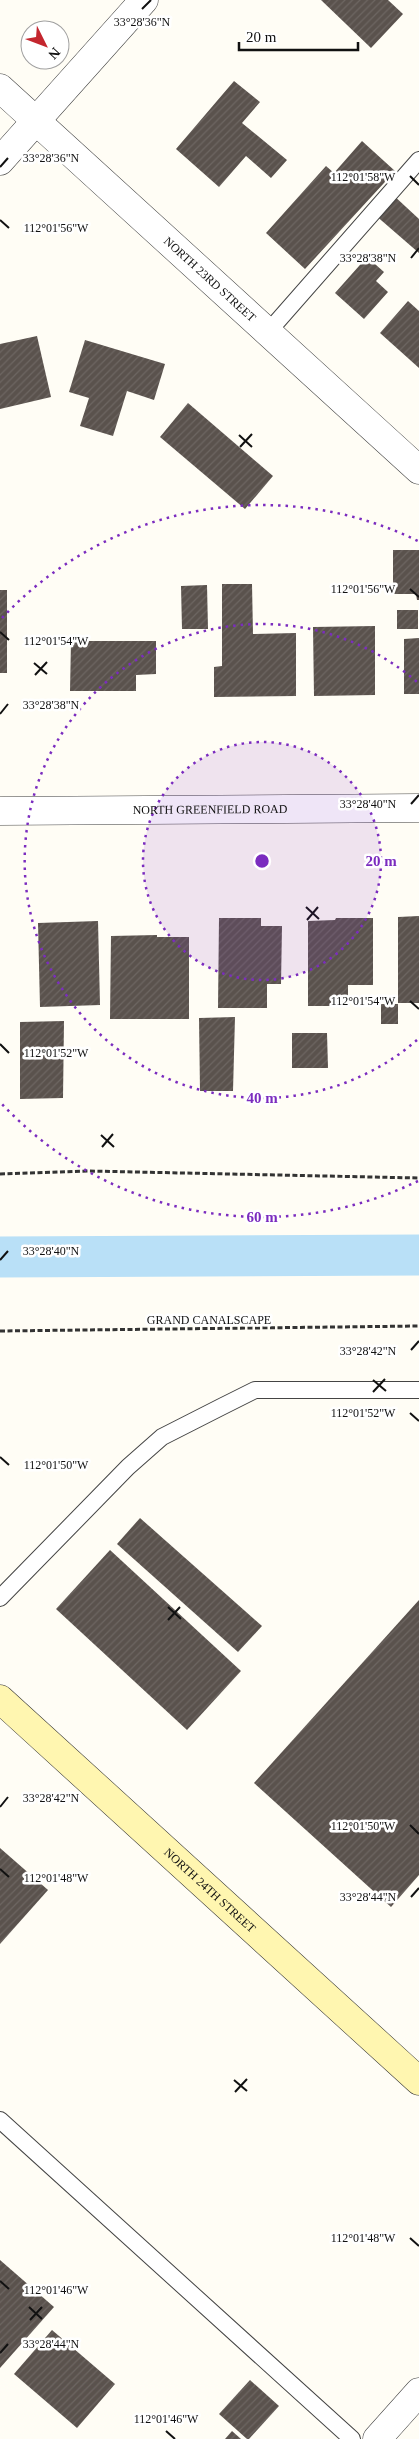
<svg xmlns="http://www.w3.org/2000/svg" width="419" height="2439" font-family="'Times New Roman',serif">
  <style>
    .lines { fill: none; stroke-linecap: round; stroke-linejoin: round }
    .canal { stroke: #b9e0f7; stroke-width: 41 }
    .building { fill: url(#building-hatch) }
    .service-casing { stroke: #444; stroke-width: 18 }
    .minor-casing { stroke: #444; stroke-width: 29 }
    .secondary-casing { stroke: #333; stroke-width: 29 }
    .path { stroke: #333; stroke-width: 3; stroke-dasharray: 5 2.5; stroke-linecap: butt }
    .service { stroke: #fff; stroke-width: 16 }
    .minor { stroke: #fff; stroke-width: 28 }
    .secondary { stroke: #fff6b0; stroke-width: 28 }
    .ticks { fill: none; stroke: #111; stroke-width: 2 }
    .ring { fill: none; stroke: #7b2cbf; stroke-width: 2.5; stroke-dasharray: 2.5 5 }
    .labels { text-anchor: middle; stroke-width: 5; stroke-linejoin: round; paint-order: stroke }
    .street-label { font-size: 12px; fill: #111; stroke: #fff }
    .ticks-label { font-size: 12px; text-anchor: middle; fill: #111; stroke: #fff; stroke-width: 5; stroke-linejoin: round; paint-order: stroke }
    .centre { fill: #7b2cbf; stroke: #fff; stroke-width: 2.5 }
    .ring-label { font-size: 15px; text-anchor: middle; font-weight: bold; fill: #7b2cbf; stroke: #fff; stroke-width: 5; stroke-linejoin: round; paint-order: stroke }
  </style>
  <defs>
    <pattern id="building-hatch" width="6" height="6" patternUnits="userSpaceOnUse" patternTransform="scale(1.25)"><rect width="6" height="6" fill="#5a524d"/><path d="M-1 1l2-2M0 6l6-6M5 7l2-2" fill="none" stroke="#6d6662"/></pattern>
  </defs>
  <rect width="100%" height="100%" fill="#fffdf5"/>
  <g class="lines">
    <path class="canal" d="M0 1257 419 1255"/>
  </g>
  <g class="building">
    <path d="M321 0H388L403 14 371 48Z"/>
    <path d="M234 81 260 102 242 123 287 160 271 178 246 156 219 187 176 149Z"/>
    <path d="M362 141 395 171 305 269 266 233 326 166 334 173Z"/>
    <path d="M392 194 419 219V253L374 214Z"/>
    <path d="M367 257 384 272 376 281 388 292 364 319 335 293Z"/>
    <path d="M408 301 419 311V368L380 333Z"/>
    <path d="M37 336 51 397 0 409V344Z"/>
    <path d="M85 340 165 364 154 400 127 391 113 436 80 426 89 398 69 392Z"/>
    <path d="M188 403 273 476 245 509 160 437Z"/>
    <path d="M393 550H419V600H417L416 594H393Z"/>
    <path d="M222 584H252L253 634 296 633V696L214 697V667L222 666Z"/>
    <path d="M207 585 208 629H182L181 586Z"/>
    <rect x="0" y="590" width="7" height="83"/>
    <rect x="397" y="610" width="21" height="19"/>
    <path d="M375 626V695L314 696 313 627Z"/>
    <path d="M419 638V694H404V639Z"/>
    <path d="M71 641H156V674L136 675V691H70Z"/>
    <path d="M419 916V1003H398V917Z"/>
    <path d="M219 918H261V926H282L281 984H267V1008H218Z"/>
    <path d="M336 918H373V985H348V1006H308V921L335 920Z"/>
    <path d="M98 921 100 1005 40 1007 38 923Z"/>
    <path d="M157 935V937H189V1019H110L111 936Z"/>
    <rect x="381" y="1004" width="17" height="20"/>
    <path d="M235 1017 233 1091H200L199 1018Z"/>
    <path d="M64 1021 63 1098 20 1099V1022Z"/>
    <path d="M292 1033H327L328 1068H292Z"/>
    <path d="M140 1518 262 1626 238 1652 117 1544Z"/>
    <path d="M110 1550 241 1671 187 1730 56 1609Z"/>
    <path d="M419 1600V1875L391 1907 254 1783Z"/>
    <path d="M0 1848 48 1890 0 1944Z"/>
    <path d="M0 2260 54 2307 0 2368Z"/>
    <path d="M52 2330 115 2384 77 2428 14 2374Z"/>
    <path d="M250 2380 279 2406 249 2439H247L219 2414Z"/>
    <path d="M232 2431 241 2439H225Z"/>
  </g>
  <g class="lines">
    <defs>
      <g id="service">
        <path d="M268 332 419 160"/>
        <path d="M0 1598 128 1467 162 1437 221 1407 255 1390H419"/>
        <path d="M0 2120 352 2439"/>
      </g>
      <g id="minor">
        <path id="s1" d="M0 88 419 470"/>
        <path d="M0 161 144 0"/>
        <path id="s2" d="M0 811 419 808"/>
        <path d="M377 2439 419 2392"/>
      </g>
      <g id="secondary">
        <path id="s3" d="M0 1699 419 2081"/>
      </g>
    </defs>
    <use href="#service" class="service-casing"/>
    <use href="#minor" class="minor-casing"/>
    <use href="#secondary" class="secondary-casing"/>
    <g class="path">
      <path d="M0 1174 89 1171 419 1178"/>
      <path d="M0 1331 419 1326"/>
    </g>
    <use href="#service" class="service"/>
    <use href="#minor" class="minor"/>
    <use href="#secondary" class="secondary"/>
  </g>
  <path class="ticks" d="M142 9 151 0M0 167 8 158M410 176 419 185M0 220 9 228M411 258 419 248M239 435 252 447M240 447 252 434M410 589 419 597M0 632 9 640M34 663 47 674M35 675 47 662M0 714 8 704M411 804 419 795M306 907 319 919M307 920 318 907M410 1001 419 1009M0 1044 9 1053M101 1135 114 1147M102 1147 113 1134M0 1260 8 1251M411 1350 419 1341M373 1380 386 1391M373 1392 385 1379M410 1413 419 1421M0 1457 9 1465M168 1607 181 1619M168 1620 180 1607M0 1807 8 1797M410 1825 419 1834M0 1869 9 1877M411 1897 419 1888M234 2080 247 2091M235 2092 247 2079M410 2238 419 2246M0 2281 9 2289M29 2307 42 2319M30 2320 42 2307M0 2353 8 2344M166 2431 175 2439"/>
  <circle cx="262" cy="861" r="119" fill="#7b2cbf" fill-opacity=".12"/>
  <g class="ring">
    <circle cx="262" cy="861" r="119"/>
    <path d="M417 1040A237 237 0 1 1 417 682"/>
    <path d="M418 1181A356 356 0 0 1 2 1104M2 618A356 356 0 0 1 418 541"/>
  </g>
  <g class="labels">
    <g class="street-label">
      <text dy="4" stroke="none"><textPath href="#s1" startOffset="284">NORTH 23RD STREET</textPath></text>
      <text dy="4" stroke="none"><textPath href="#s2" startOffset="210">NORTH GREENFIELD ROAD</textPath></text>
      <text x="209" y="1324">GRAND CANALSCAPE</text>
      <text dy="4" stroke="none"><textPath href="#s3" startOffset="284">NORTH 24TH STREET</textPath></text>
    </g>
  </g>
  <g class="ticks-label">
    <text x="142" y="26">33°28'36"N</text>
    <text x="51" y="162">33°28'36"N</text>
    <text x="363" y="181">112°01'58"W</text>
    <text x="56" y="232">112°01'56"W</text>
    <text x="368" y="262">33°28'38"N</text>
    <text x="363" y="593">112°01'56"W</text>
    <text x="56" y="645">112°01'54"W</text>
    <text x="51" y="709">33°28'38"N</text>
    <text x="368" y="808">33°28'40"N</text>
    <text x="363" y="1005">112°01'54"W</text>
    <text x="56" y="1057">112°01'52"W</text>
    <text x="51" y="1255">33°28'40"N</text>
    <text x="368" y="1355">33°28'42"N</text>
    <text x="363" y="1417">112°01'52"W</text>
    <text x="56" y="1469">112°01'50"W</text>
    <text x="51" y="1802">33°28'42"N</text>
    <text x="363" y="1830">112°01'50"W</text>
    <text x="56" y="1882">112°01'48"W</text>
    <text x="368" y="1901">33°28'44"N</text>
    <text x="363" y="2242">112°01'48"W</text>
    <text x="56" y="2294">112°01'46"W</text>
    <text x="51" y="2348">33°28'44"N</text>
    <text x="166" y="2423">112°01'46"W</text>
  </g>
  <circle cx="262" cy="861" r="8" class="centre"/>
  <g class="ring-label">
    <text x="381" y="866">20 m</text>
    <text x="262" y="1103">40 m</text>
    <text x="262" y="1222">60 m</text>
  </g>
  <g transform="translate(45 45) rotate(132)"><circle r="24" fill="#ffffff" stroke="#a0a0a0"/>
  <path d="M0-4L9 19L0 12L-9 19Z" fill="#c4262e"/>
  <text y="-8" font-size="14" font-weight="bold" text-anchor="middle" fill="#111111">N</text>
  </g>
  <path d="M239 42v8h119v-8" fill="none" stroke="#111111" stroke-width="2.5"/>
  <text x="246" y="42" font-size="15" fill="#111111" stroke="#ffffff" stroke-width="4" paint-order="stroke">20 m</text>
</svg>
